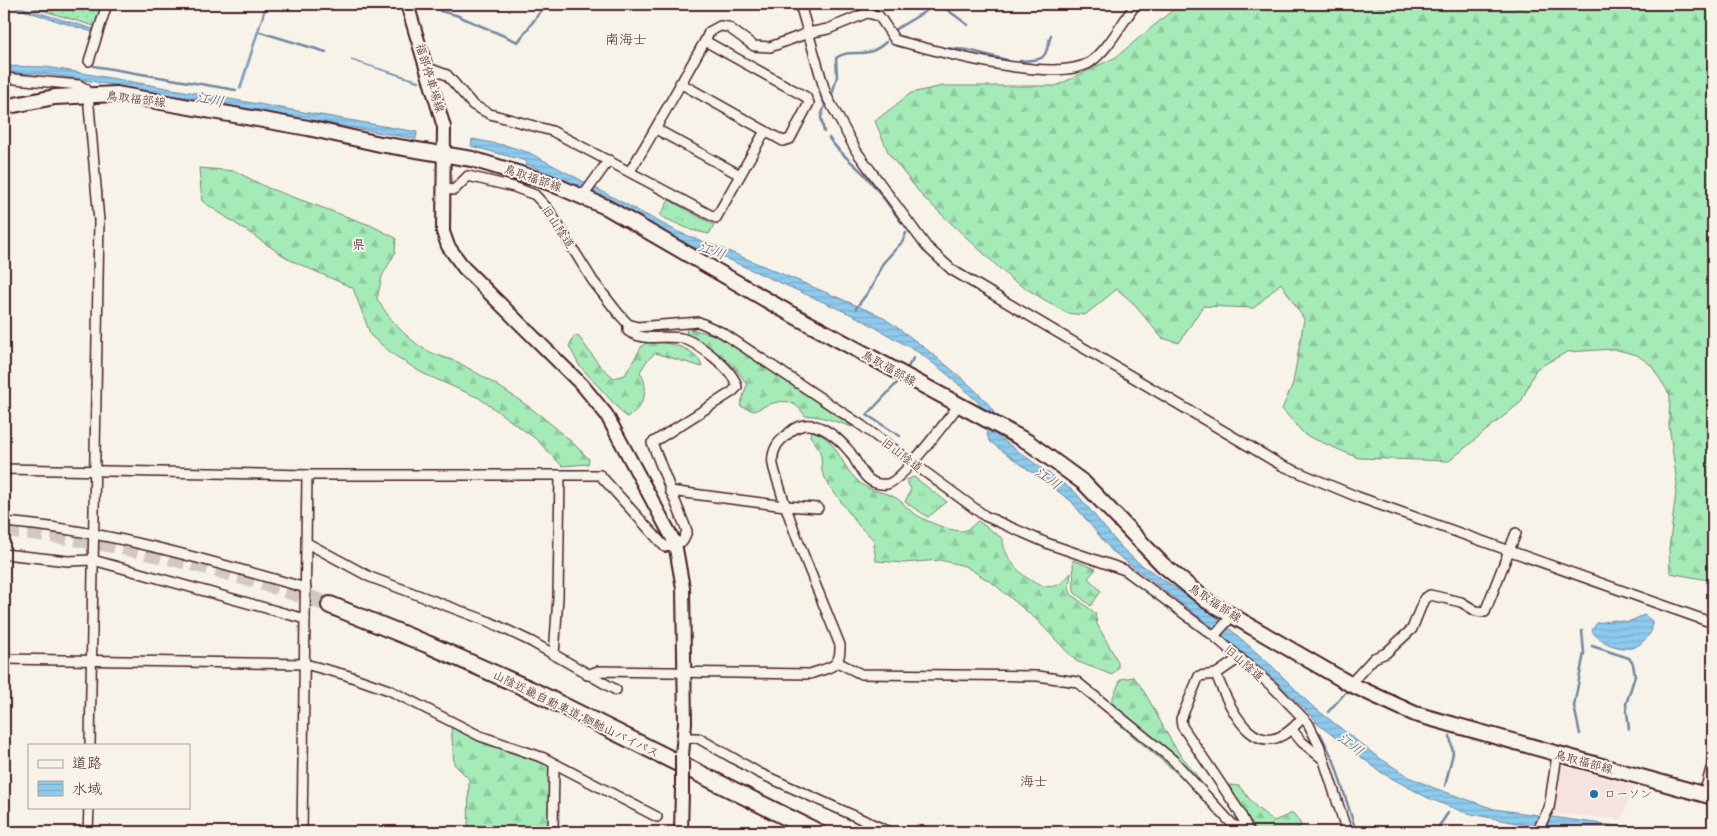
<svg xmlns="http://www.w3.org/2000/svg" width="1717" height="836" font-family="'Playpen Sans','Klee One',sans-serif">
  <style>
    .built { fill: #f6e2e0 }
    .grass { fill: url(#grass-dots); stroke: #778572 }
    .forest { fill: url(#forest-firs); stroke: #778572 }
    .park { fill: url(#park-tufts); stroke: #778572 }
    .water { fill: url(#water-rules); stroke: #7286a0 }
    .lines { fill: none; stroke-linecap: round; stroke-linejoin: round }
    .stream { stroke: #7286a0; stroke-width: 2.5 }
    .highway-tunnel { stroke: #d4c9c2; stroke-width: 16; stroke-dasharray: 16 8; stroke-linecap: butt }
    .street-casing { stroke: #4a1f2b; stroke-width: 12 }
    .secondary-casing { stroke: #4a1f2b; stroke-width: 16 }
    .primary-casing { stroke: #4a1f2b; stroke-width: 18 }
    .highway-casing { stroke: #4a1f2b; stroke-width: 20 }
    .street { stroke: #f7f3e8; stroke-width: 9 }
    .secondary { stroke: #f7f3e8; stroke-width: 12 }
    .primary { stroke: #f7f3e8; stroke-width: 14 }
    .highway { stroke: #f7f3e8; stroke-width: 16 }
    .secondary-bridge-casing { stroke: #4a1f2b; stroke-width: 16; stroke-linecap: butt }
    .secondary-bridge { stroke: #f7f3e8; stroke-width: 12 }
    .poi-dot { fill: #1f6fb2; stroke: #f7f3e8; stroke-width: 2 }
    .labels { text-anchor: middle; stroke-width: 4; stroke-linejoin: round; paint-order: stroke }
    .street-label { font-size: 12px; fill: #4a1f2b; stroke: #f7f3e8 }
    .poi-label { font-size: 12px; fill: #4a1f2b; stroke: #f7f3e8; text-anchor: start }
    .neighbourhood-label { font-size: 14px; fill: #4a1f2b; stroke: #f7f3e8 }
    .water-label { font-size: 14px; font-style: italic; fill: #5e5366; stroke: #f7f3e8 }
  </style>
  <defs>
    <pattern id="grass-dots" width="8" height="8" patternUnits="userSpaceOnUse" patternTransform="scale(1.25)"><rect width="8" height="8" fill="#a4ebb8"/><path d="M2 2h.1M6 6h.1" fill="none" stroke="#8fc99e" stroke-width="1.8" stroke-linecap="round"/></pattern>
    <pattern id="forest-firs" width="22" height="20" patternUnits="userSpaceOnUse" patternTransform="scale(1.25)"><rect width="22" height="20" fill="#a4ebb8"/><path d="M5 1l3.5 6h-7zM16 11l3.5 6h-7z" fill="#8fc99e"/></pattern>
    <pattern id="park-tufts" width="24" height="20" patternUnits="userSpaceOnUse" patternTransform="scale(1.25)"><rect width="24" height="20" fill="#a4ebb8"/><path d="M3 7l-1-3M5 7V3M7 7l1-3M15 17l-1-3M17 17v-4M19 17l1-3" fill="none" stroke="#8fc99e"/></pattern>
    <pattern id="water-rules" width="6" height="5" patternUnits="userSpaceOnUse" patternTransform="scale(1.25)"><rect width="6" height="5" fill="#8dcbee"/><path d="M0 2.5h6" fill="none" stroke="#7baecc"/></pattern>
  </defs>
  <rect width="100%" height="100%" fill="#f7f3e8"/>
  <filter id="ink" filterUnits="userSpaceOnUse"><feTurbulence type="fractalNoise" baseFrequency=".02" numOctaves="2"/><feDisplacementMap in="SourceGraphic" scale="10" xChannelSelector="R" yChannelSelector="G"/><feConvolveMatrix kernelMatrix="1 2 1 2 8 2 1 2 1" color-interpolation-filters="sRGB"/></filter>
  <g filter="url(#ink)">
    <path class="built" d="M1560 765 1634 786 1622 819 1554 814 1560 783Z"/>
    <path class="grass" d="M22 4H104L97 27Z"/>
    <g class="forest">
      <path d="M1180 4H1713V581L1670 573 1669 549 1677 484 1669 425 1670 395 1651 365 1637 355 1614 349 1567 352 1536 369 1521 402 1449 461 1358 458 1305 435 1282 409 1293 383 1304 319 1281 283 1254 308 1203 306 1179 343 1162 338 1131 301 1117 289 1085 315 1066 313 1012 280 923 197 889 154 875 121 911 93 942 86H1056L1116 57Z"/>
      <path d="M199 168 235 171 268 188 370 225 396 238 395 253 382 276 377 299C389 318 404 336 424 349 436 356 451 358 463 365 509 391 553 421 589 459L588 464 562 466 536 439 479 398 422 373 394 355 371 336 353 288 290 260 202 201Z"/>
      <path d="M686 328 715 335 809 393 852 427C839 423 818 414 805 416 791 393 774 402 754 411L740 406 747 385C733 360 710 348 687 334Z"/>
      <path d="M574 336 579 337 600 366 614 378 625 375 642 346 649 341C667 343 697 346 702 367L655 353 646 362 640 372C651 388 643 410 626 417L579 365 569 346Z"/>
      <path d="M811 431C836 437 838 460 854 477 870 495 882 489 898 499 903 503 907 508 912 512 923 520 948 531 962 531 969 530 973 525 978 521L1003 539C1002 560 1037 597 1060 584 1064 582 1068 576 1071 573L1069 588 1071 594 1095 613 1097 624 1118 662V668L1112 675 1076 661 1037 620 994 584 965 566 940 560 904 563 876 561 873 539 859 526 830 487 822 472 821 456 818 447 810 436Z"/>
      <path d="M1073 560 1096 569 1088 578 1101 591 1091 606 1074 592Z"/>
      <path d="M1134 677C1151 699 1160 724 1175 747 1185 763 1203 777 1204 796L1115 721 1109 706 1121 679Z"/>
      <path d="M451 725 546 762 551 768V832H468L469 779 454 764Z"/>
      <path d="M1229 785 1239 786 1256 807 1274 821 1293 813 1301 824 1296 832H1257Z"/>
    </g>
    <g class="park">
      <path d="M669 200 714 225 709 234 691 230 660 216Z"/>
      <path d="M914 477 947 502 928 517 905 502 911 489 906 480Z"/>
    </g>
    <g class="water">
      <path d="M4 4H10L93 29 92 32Z"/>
      <path d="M266 4H267L241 89H239Z"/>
      <path d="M351 60 420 81 419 82Z"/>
      <path d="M4 66 46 67 82 73 417 132 416 139 73 78 44 74 4 73Z"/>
      <path d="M472 139 508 146 530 153 678 232 728 251 879 315C900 328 987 393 994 413 996 420 996 429 997 436L1076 493 1120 546 1136 561 1213 614 1274 668 1311 705 1375 755 1409 777 1434 788 1494 809 1660 832H1562L1466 813 1428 798 1382 773 1315 722 1316 720 1276 681 1215 629 1111 550 1071 501 989 441 979 403 947 374 921 354 859 318 727 259 671 240 561 178 526 164V161L471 146Z"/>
      <path d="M1644 615 1652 621V630C1648 637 1642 644 1635 647 1623 652 1596 642 1592 630L1597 623 1615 620 1628 622Z"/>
    </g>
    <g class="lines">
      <g class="stream">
        <path d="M809 6 820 9 829 4"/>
        <path d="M440 11 456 15 518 42 546 4"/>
        <path d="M896 29 931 8 942 6 968 25"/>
        <path d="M260 32 326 52"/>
        <path d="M944 48 968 50 1007 60"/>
        <path d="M1020 61C1047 60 1044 59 1051 35"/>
        <path d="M94 66 236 90"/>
        <path d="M832 95 837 76 836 58C853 46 864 62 886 42"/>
        <path d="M821 96 825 105 821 117 824 132"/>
        <path d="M829 138C837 151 852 162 863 173 877 188 889 206 902 223"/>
        <path d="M856 308 872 287 883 263 903 241 906 233"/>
        <path d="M906 370 914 357"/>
        <path d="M897 383 867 415 900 436"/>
        <path d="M1592 646 1629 658 1633 664 1635 676 1626 704 1629 729"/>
        <path d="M1328 712 1345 693"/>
        <path d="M1320 733 1334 761 1355 828"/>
        <path d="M1580 734 1574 706 1584 653 1582 631"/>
        <path d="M1445 786 1453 753 1450 736"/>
        <path d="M1435 832 1448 813"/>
      </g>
      <path class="highway-tunnel" d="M4 529C116 540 224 568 330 605"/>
      <defs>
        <g id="street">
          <path d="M800 4 826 95 857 152 926 246 952 270 1281 465 1358 497 1713 623"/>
          <path d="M705 41 709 32 720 26 728 27 754 46 770 47 808 33 828 29 867 13 879 16 895 40C936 51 1051 84 1089 63 1107 52 1123 21 1136 4"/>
          <path d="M89 61 107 4"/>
          <path d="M428 68 447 75 473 105 490 114 552 131 716 218 765 131"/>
          <path d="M4 78 79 85 86 89 88 95 99 221 90 745"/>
          <path d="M656 129 740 175"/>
          <path d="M630 171C657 128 680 84 705 41L806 97 809 103 790 139 783 141 680 83"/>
          <path d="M443 189 454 190 468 176 514 187 535 195 548 209 593 281 618 313 628 324 637 327 699 322 723 333 861 425 985 516 1049 544 1125 570 1214 636 1274 688 1308 723 1319 745 1347 832"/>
          <path d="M583 196 609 160"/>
          <path d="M4 469 307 475H600L665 547 683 541 687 531 652 443 732 392 737 387C734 370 698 342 681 338 663 335 644 342 628 331V324"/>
          <path d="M670 491 785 506 818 508"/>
          <path d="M4 522C108 530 206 560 306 588"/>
          <path d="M307 543 370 577 490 622 532 642 616 690"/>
          <path d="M4 554 68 561 93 560 305 619"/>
          <path d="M1214 636 1232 616"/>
          <path d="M554 655 558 597 560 475"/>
          <path d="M4 659 305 664 346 675 389 690 480 736 544 758 657 817"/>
          <path d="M1238 659 1216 674 1199 676 1181 719 1182 726 1239 811 1249 832"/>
          <path d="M837 662 861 674 1038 676 1077 682 1173 760 1233 825 1248 830"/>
          <path d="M1216 674C1232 715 1259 770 1302 718"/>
          <path d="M587 675 598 671 810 674C829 667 841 669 840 645 819 592 795 539 779 485 775 471 768 460 777 445 780 440 786 436 790 432 811 414 835 434 850 452 860 466 865 487 887 484 901 482 947 420 958 406"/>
          <path d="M1350 684 1374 658 1386 653 1412 629 1424 599 1430 595 1461 602 1476 611 1485 612 1516 533"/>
          <path d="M1292 730 1302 742 1323 759"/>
          <path d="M683 738H698L759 773 890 832"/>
          <path d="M1704 795 1713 761"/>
          <path d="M88 832 89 807"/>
          <path d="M302 832 307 475"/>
          <path d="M553 832 554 764"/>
          <path d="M1537 832 1549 808 1557 755"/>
        </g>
        <g id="secondary">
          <path d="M407 4 444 127 443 232 448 246 464 268 583 386 606 414 675 543 683 588 685 723 682 755"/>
          <path d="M681 832 682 791"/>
        </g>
        <path id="primary" d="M4 107 55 97 116 94 308 128 380 144 472 159 550 183 606 207 791 314 1028 442 1084 483 1163 565 1207 601 1350 684 1415 714 1713 797"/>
        <path id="highway" d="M330 605 427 644 531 690 817 832"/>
      </defs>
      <use href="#street" class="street-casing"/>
      <use href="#secondary" class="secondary-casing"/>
      <use href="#primary" class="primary-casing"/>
      <use href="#highway" class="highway-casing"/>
      <use href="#street" class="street"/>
      <use href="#secondary" class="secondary"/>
      <use href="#primary" class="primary"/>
      <use href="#highway" class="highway"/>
      <defs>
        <path id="secondary-bridge" d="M682 791V755"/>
      </defs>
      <use href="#secondary-bridge" class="secondary-bridge-casing"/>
      <use href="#secondary-bridge" class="secondary-bridge"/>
    </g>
  </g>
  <circle class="poi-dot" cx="1594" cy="794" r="5"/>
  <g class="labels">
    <g class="street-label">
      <text transform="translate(430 78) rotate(73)" y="4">福部停車場線</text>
      <text transform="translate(136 99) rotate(7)" y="4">鳥取福部線</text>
      <text transform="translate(533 178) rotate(19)" y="4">鳥取福部線</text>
      <text transform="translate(558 227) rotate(56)" y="4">旧山陰道</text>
      <text transform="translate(889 368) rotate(29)" y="4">鳥取福部線</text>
      <text transform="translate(902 455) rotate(37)" y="4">旧山陰道</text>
      <text transform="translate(1215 603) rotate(33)" y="4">鳥取福部線</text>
      <text transform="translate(1244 663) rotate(41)" y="4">旧山陰道</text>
      <text transform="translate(576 714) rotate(26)" y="4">山陰近畿自動車道;駟馳山バイパス</text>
      <text transform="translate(1584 762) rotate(15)" y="4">鳥取福部線</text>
    </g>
    <g class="poi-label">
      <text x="1604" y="798">ローソン</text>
    </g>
    <g class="neighbourhood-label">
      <text x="626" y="44">南海士</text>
      <text x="359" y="249">県</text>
      <text x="1034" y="786">海士</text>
    </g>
    <g class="water-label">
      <text transform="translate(210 99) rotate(10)" y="5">江川</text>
      <text transform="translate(712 250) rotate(20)" y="5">江川</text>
      <text transform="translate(1048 478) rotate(35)" y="5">江川</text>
      <text transform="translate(1351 744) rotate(37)" y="5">江川</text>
    </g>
  </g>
  <rect width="1717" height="836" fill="none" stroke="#f7f3e8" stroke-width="20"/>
  <rect x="10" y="10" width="1697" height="816" fill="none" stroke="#4a1f2b" stroke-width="2" filter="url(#ink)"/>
  <rect x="28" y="744" width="162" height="65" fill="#f7f3e8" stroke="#b29e9c"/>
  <rect x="38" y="760" width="25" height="8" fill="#f7f3e8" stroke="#b29e9c"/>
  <text x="72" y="768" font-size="15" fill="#4a1f2b">道路</text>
  <rect x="38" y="781" width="25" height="15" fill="url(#water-rules)" stroke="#b29e9c"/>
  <text x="72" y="794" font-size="15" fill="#4a1f2b">水域</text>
</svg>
